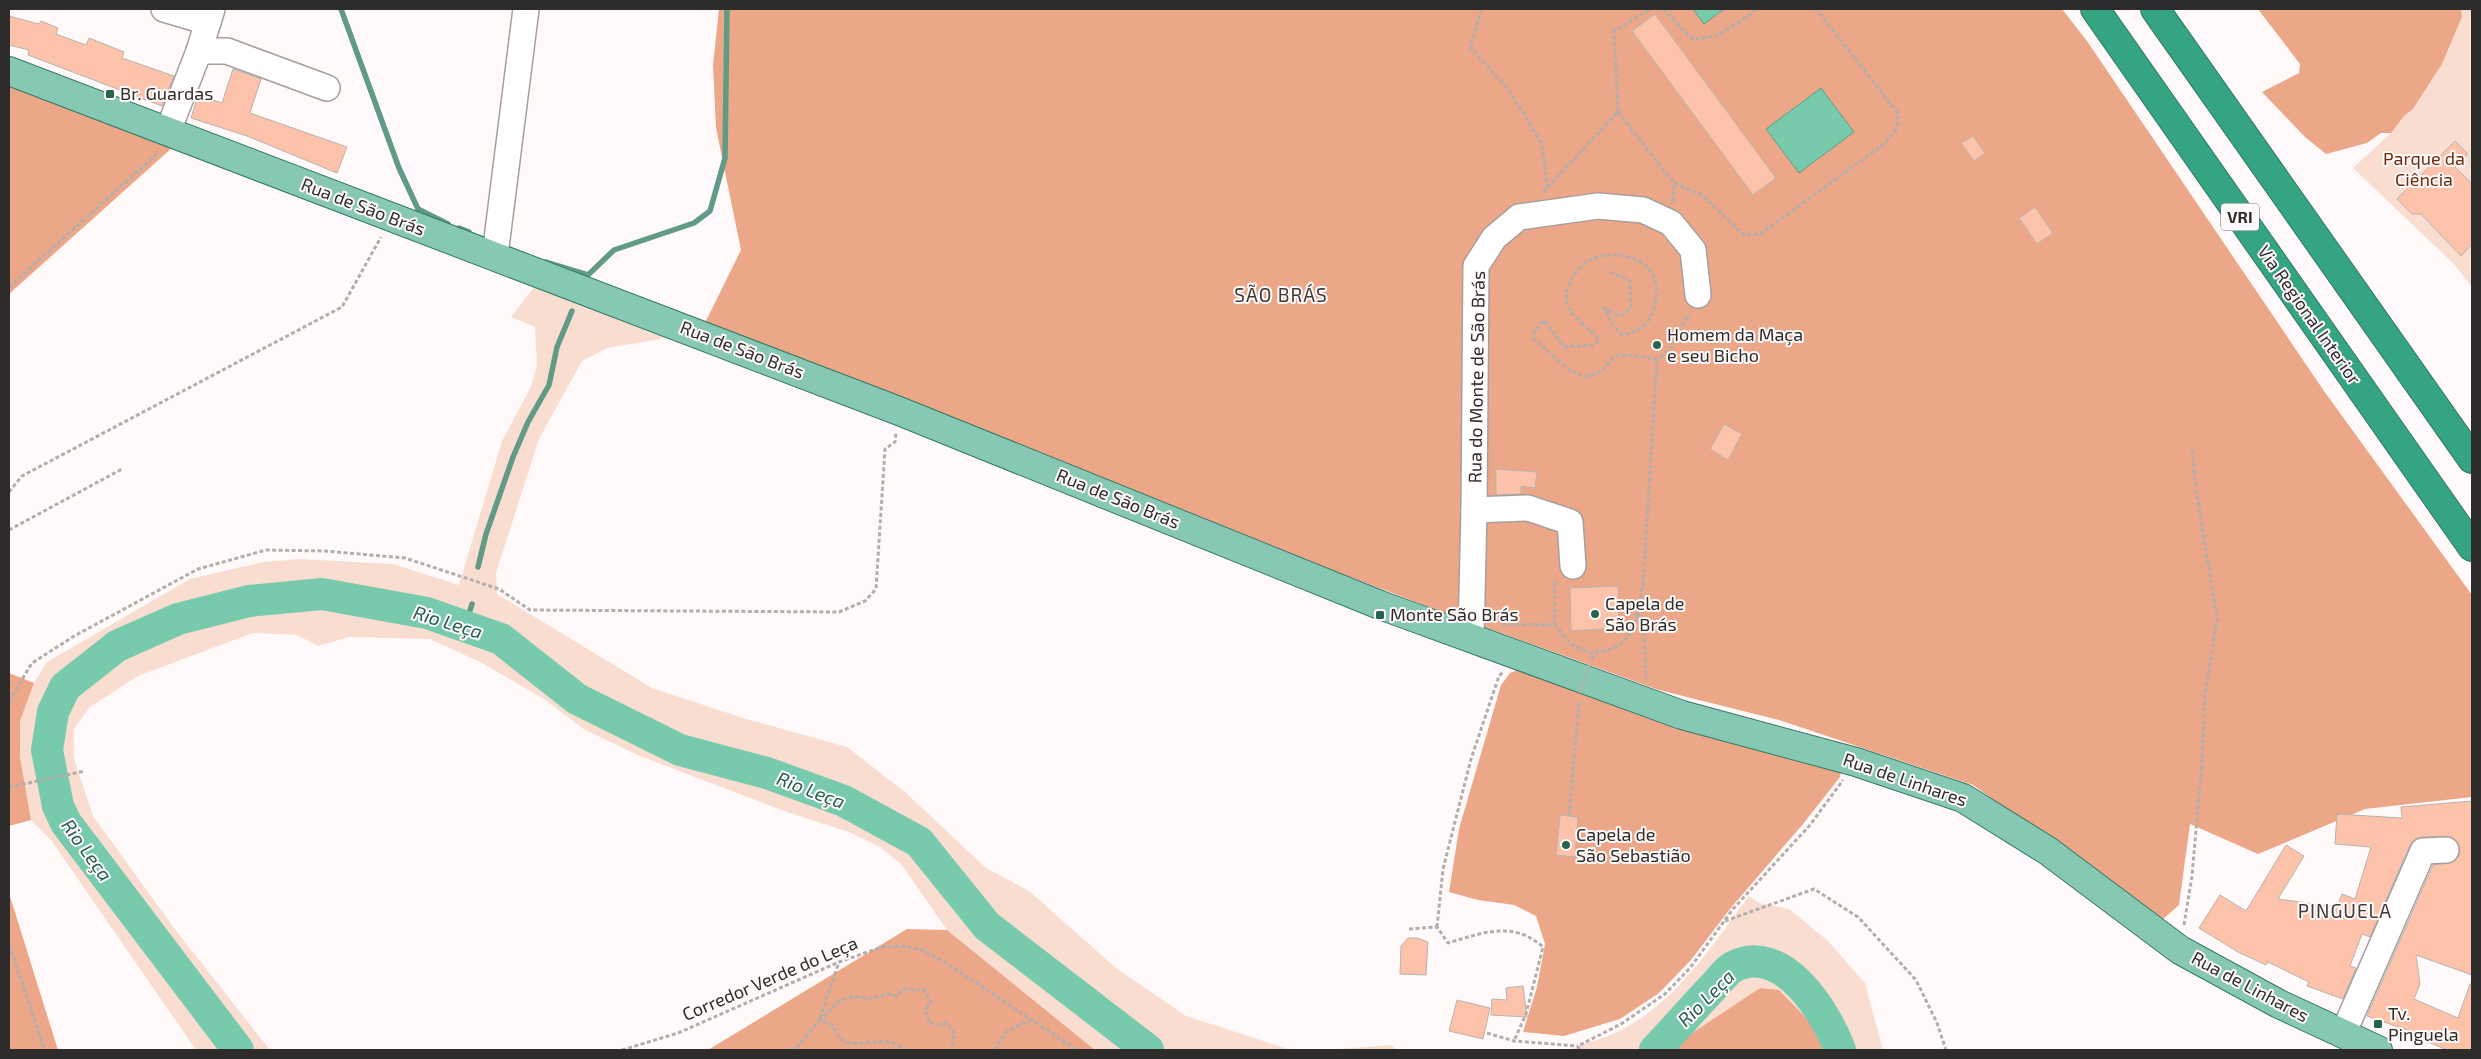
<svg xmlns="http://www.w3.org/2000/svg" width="2481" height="1059" font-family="'Exo 2',sans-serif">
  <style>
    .green { fill: #f9ddd1 }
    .forest { fill: #eca789 }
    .water { fill: #78caac; stroke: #629b85 }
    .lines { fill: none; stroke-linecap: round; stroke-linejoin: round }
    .stream { stroke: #629b85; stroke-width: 5.5 }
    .river { stroke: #78caac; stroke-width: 32 }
    .building { fill: #fcc3aa; stroke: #b9b2af }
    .minor-casing { stroke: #a69f9c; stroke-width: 28 }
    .major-casing { stroke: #337a63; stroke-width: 30 }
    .highway-casing { stroke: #337a63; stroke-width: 30 }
    .path { stroke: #b2aead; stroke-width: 3; stroke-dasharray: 4 2.5; stroke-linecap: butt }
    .minor { stroke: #fff; stroke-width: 25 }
    .major { stroke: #86c8b4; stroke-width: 28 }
    .highway { stroke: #35a482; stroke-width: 28 }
    .path-bridge { stroke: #b2aead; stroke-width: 3; stroke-dasharray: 4 2.5; stroke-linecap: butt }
    .poi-dot { fill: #276450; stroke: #fffaf9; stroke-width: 2 }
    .labels { text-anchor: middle; stroke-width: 4; stroke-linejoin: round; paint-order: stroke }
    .shield { fill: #fffaf9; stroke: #6d6a68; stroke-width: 1 }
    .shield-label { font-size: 16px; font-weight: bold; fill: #2e2c2a }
    .poi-label { font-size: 18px; fill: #2e2c2a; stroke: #fffaf9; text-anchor: start }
    .park-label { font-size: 18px; fill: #6a2d0d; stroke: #fffaf9 }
    .street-label { font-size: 18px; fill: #2e2c2a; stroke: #fffaf9 }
    .neighbourhood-label { font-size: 19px; letter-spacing: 1px; fill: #3f3937; stroke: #fffaf9 }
    .water-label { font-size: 19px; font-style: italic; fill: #21604c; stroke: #fffaf9 }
  </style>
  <rect width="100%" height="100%" fill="#fffaf9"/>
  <g class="green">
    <path d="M2461 9H2472V287L2453 263 2353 168 2391 133 2404 116 2413 109 2442 64 2462 17Z"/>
    <path d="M534 287 666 338 607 348 582 361 539 439 496 573 497 594 652 688 743 718 847 747 905 792 986 868 1029 891 1116 968 1186 1016 1291 1050H1095L947 930 901 864 880 847 849 832 784 811 640 756 585 730 544 699 482 663 430 639 349 637 318 646 297 635 253 633 138 676 90 707 74 729V759L93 816 177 932 270 1050H196L51 840 31 820 20 757V721L34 683 47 662 190 579 264 562 299 559 393 564 459 585 502 441 531 387 537 365 535 327 511 317Z"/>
    <path d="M1749 896 1759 903 1789 909 1827 940 1865 983 1883 1050H1826L1821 1033 1779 990 1760 988 1692 1033 1670 1050H1570C1587 1042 1607 1038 1623 1029 1678 1000 1713 944 1749 896Z"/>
    <path d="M1392 1045 1396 1050H1324Z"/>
  </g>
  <g class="forest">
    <path d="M719 9H2062L2087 41 2324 391 2472 595V797L2365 809 2258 854 2190 824 2179 905 2163 919 1973 785 1779 720 1659 690 1437 610 702 329 741 250 716 128 713 65Z"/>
    <path d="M2258 9H2461L2462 17 2442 64 2413 109 2404 116 2391 133H2381L2367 143 2326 154 2305 137 2262 92 2299 73 2300 64Z"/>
    <path d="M9 87 20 88 173 147 9 294Z"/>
    <path d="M1522 668 1841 771 1840 777 1803 824 1730 909 1691 960 1659 993 1620 1019 1564 1036 1523 1032 1537 987 1545 944 1536 916 1514 905 1478 900 1449 892 1459 829 1501 685 1510 673Z"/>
    <path d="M9 673 34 683 20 721V757L31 820 9 826Z"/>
    <path d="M9 893 58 1050H9Z"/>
    <path d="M907 929 947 930 1095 1050H708Z"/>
    <path d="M1760 988 1779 990 1821 1033 1826 1050H1670L1692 1033Z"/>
  </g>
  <g class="water">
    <path d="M1693 9H1724L1704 24Z"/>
    <path d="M1821 88 1854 132 1799 173 1766 129Z"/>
  </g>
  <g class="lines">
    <g class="stream">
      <path d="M341 9 399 168 418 209 448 224"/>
      <path d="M459 228 469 232"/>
      <path d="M545 262 588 275 614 250 694 223 710 211 725 158 727 9"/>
      <path d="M478 567 486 534 513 457 528 422 549 385 557 347 572 311"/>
      <path d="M465 626 472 604"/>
    </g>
    <g class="river">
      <path d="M238 1050 66 823 58 806 47 750 53 712 65 687 117 646 178 619 249 601 322 594 427 613 501 639 577 699 680 750 767 773 844 801 919 842 987 926 1148 1050"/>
      <path d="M1655 1050C1675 1029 1694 1007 1714 986 1720 980 1726 971 1733 967 1782 941 1826 1012 1840 1050"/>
    </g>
  </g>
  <g class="building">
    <path d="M1655 14 1776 178 1753 195 1632 31Z"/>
    <path d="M9 16 39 24 41 21 58 28 56 34 86 45 89 38 124 52 122 58 174 76 162 106 28 55 29 50 9 45Z"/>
    <path d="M233 69 261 79 250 113 347 147 337 173 247 136 191 118 198 95 222 103Z"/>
    <path d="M1973 136 1985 153 1974 161 1961 143Z"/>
    <path d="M2455 141 2468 154 2455 167 2472 184V244L2461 256 2421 214H2412L2397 199Z"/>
    <path d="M2035 207 2053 233 2037 244 2019 218Z"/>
    <path d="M1724 424 1742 434 1728 460 1710 449Z"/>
    <path d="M1496 469 1537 472 1535 488 1521 486V494L1496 495Z"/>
    <path d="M1618 586 1619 628 1571 631 1570 588Z"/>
    <path d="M2472 801V975L2416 955 2420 984 2414 999 2458 1018 2470 984H2472V1050H2447L2414 1036 2415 1033 2367 1016 2433 865 2453 862 2459 856 2458 843 2452 837H2422L2415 839 2410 845 2370 937 2362 934 2350 966 2356 968 2343 999 2307 986 2309 982 2268 962 2266 965 2238 952 2199 928 2220 895 2246 911 2286 845 2304 856 2278 899 2337 907 2342 894 2355 899 2371 847 2335 844 2337 814 2402 818 2401 807Z"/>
    <path d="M1560 815 1578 817 1575 857 1556 855Z"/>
    <path d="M1408 938H1417L1428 942 1426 975 1400 974 1401 946Z"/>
    <path d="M1523 986 1527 1017 1491 1015 1492 999 1507 1000 1506 988Z"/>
    <path d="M1457 1000 1490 1008 1483 1039 1449 1031Z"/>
  </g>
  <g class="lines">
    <defs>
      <g id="minor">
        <path d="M164 9 208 22"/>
        <path d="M199 51H227L327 88"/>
        <path d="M168 131 199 51 212 9"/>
        <path d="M495 255 526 9"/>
        <path d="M1474 510 1528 508 1570 522 1573 566"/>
        <path d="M1471 637 1474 510 1476 266 1494 238 1519 217 1598 206 1643 210 1671 223 1693 250 1698 295"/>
        <path d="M2343 1034 2423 851 2446 850"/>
      </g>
      <path id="major" d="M9 71 899 411 1380 605 1682 715 1856 762 1963 798 2048 851 2180 950 2279 1004 2378 1050"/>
      <g id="highway">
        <path d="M2095 9 2472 547"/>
        <path d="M2155 9 2472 459"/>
      </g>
    </defs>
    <use href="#minor" class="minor-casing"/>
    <use href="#major" class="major-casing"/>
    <use href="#highway" class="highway-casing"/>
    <g class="path">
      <path d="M1482 9 1470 47 1509 90 1542 144 1547 187"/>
      <path d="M1663 9 1693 40 1719 35 1758 9"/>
      <path d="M1618 112 1674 183"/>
      <path d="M1543 192 1618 112 1614 31 1651 9"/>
      <path d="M1673 202 1674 183 1702 195 1744 235 1760 234 1884 144 1897 129 1898 113 1816 9"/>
      <path d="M1610 272 1630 281 1631 309 1620 316 1604 308 1613 326 1623 335C1628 333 1636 331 1641 328 1657 316 1662 285 1649 269 1632 249 1588 250 1575 274 1570 283 1564 292 1567 303 1571 318 1590 328 1599 340L1594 345 1564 347 1544 320 1534 332V339C1560 359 1586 401 1614 356L1627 355 1657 359 1669 351 1689 313"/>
      <path d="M9 287 159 152"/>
      <path d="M9 492 22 476 342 307 381 237"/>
      <path d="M9 530 122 469"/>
      <path d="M1638 613 1644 632 1646 679"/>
      <path d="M1502 624 1555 625 1571 644 1593 654"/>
      <path d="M1555 625V583L1558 580"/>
      <path d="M1592 659 1598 651C1635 651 1637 612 1643 585L1657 359"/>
      <path d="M9 701 32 663 76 635 198 569 266 550 325 551 405 558 499 589 530 610 839 612 865 601 876 589 885 449 895 442 896 433"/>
      <path d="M9 787 85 771"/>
      <path d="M1569 816 1579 701"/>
      <path d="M1725 921 1814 889 1858 917 1916 980 1937 1023 1946 1050"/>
      <path d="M2184 925 2192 876 2202 762 2205 695 2217 618 2196 489 2192 449"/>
      <path d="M1437 927 1443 869 1471 759 1499 676 1503 672"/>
      <path d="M1409 929 1437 927 1448 943C1482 933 1513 920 1543 947L1526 1014 1514 1041"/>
      <path d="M9 945 45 1050"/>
      <path d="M820 1018 839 962"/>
      <path d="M819 1021 839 1001 853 996 868 999 890 994 896 996 904 989 924 990 931 1002 925 1011 930 1023 941 1025 946 1023 954 1032 952 1047 955 1050"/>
      <path d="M1487 1033 1514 1041 1578 1046"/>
      <path d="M622 1050 678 1033 839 962 882 947 902 946 923 950 946 963 1077 1050"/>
      <path d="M791 1050 797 1047 819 1021 833 1025C841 1055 868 1039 888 1042 893 1042 901 1047 906 1050"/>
      <path d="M995 1050 1006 1032 1030 1020"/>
      <path d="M1579 1050 1578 1046 1621 1024 1665 994 1690 968 1733 909 1810 825 1843 780"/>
    </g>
    <use href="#minor" class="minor"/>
    <use href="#major" class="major"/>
    <use href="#highway" class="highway"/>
    <path class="path-bridge" d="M1580 693 1590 664"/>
  </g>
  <g class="poi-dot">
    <rect x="105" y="89" width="10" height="10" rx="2.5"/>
    <circle cx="1657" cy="345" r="5"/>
    <circle cx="1595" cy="614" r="5"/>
    <rect x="1375" y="610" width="10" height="10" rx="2.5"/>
    <circle cx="1566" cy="845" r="5"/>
    <rect x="2373" y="1019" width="10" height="10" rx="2.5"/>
  </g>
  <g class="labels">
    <rect class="shield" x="2221" y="203.5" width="38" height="27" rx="4"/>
    <g class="shield-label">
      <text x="2240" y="223">VRI</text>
    </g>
    <g class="poi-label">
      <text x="120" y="100">Br. Guardas</text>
      <text x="1667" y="341">Homem da Maça<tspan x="1667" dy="21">e seu Bicho</tspan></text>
      <text x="1605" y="610">Capela de<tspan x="1605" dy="21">São Brás</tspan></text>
      <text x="1390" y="621">Monte São Brás</text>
      <text x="1576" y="841">Capela de<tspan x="1576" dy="21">São Sebastião</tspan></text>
      <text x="2388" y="1020">Tv.<tspan x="2388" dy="21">Pinguela</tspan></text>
    </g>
    <g class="park-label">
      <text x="2424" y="165">Parque da<tspan x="2424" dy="21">Ciência</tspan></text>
    </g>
    <g class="street-label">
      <text transform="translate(363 207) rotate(21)" y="6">Rua de São Brás</text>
      <text transform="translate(2309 315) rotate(55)" y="6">Via Regional Interior</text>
      <text transform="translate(742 350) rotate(21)" y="6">Rua de São Brás</text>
      <text transform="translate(1477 377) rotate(-89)" y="6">Rua do Monte de São Brás</text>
      <text transform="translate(1118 499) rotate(22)" y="6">Rua de São Brás</text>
      <text transform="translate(1905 780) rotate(19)" y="6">Rua de Linhares</text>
      <text transform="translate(770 979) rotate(-23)" y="6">Corredor Verde do Leça</text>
      <text transform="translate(2250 987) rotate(28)" y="6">Rua de Linhares</text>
    </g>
    <g class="neighbourhood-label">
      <text x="1281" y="302">SÃO BRÁS</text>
      <text x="2345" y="918">PINGUELA</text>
    </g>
    <g class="water-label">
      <text transform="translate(448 622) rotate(17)" y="7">Rio Leça</text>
      <text transform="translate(811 790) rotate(21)" y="7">Rio Leça</text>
      <text transform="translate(87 850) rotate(54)" y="7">Rio Leça</text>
      <text transform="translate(1706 998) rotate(-45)" y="7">Rio Leça</text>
    </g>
  </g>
  <rect width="2481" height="1059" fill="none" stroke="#2e2c2a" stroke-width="20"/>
</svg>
